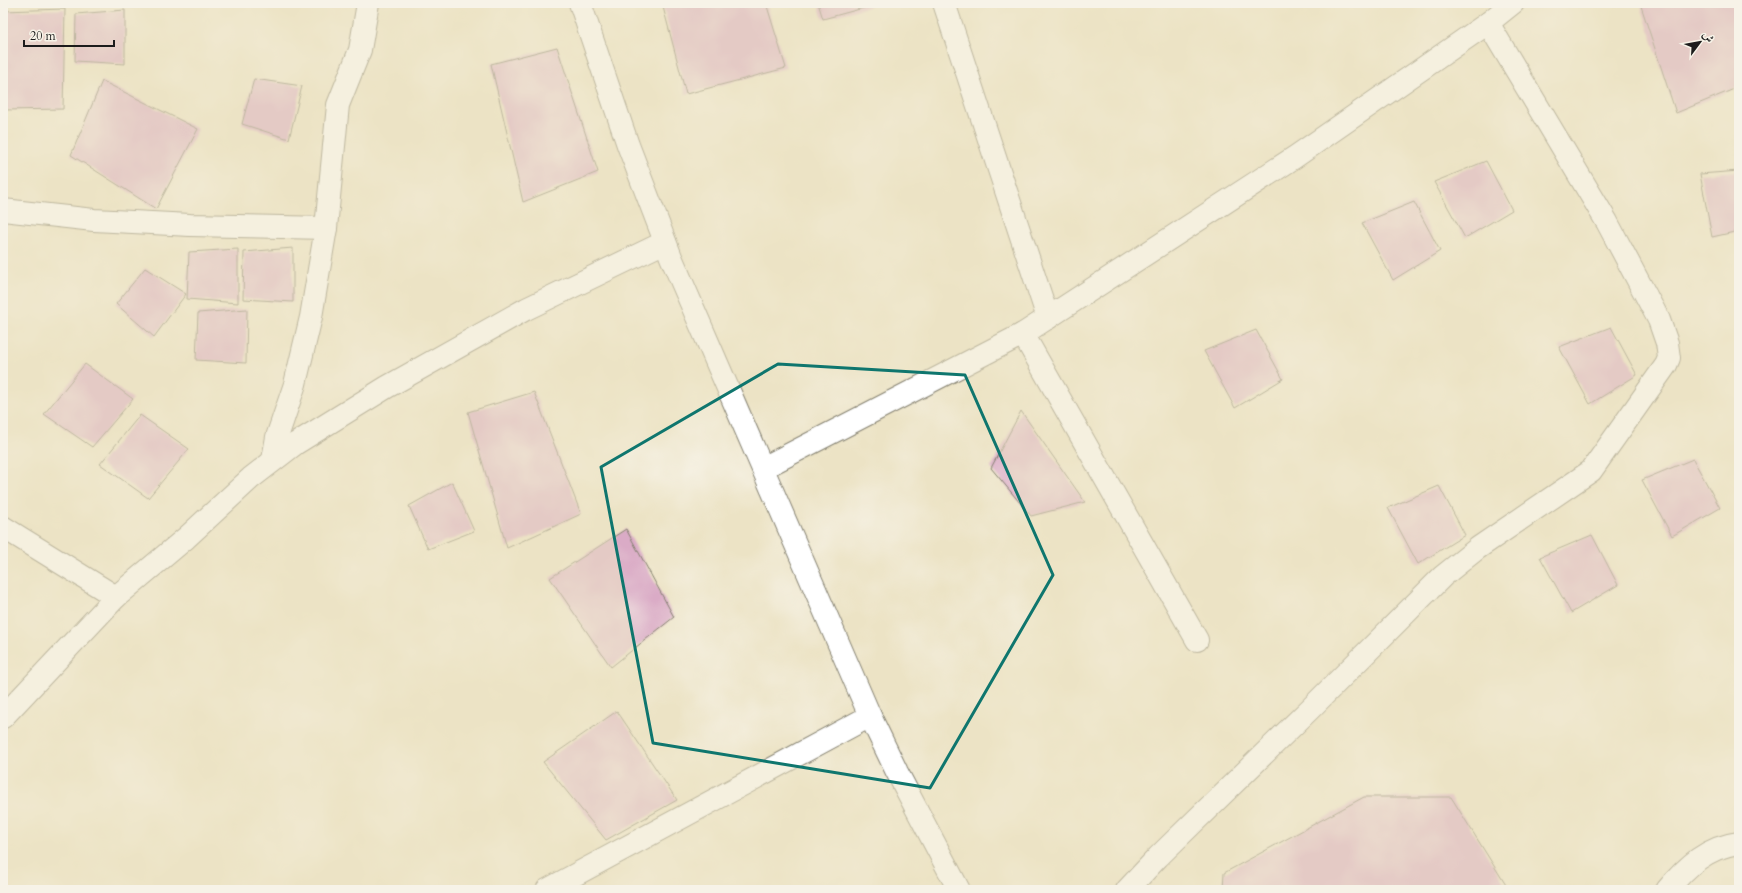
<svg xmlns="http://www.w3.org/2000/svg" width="1742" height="893" font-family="Cardo,Amiri,serif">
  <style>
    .building { fill: #daabc6 }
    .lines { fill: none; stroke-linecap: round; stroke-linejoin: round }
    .minor-casing { stroke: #848070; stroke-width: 24 }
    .minor { stroke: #fff; stroke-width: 22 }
    .marked { fill: none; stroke: #0f766e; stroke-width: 3; stroke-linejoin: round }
  </style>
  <rect width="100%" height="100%" fill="#f7f3e8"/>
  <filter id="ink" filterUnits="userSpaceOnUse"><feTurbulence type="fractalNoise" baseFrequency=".025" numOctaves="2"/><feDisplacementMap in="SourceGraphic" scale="8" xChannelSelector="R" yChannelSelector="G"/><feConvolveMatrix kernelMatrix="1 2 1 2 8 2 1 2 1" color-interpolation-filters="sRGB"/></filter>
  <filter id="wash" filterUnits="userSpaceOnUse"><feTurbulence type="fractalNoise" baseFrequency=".012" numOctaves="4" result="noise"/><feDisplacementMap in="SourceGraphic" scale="16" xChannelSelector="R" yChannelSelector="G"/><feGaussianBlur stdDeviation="0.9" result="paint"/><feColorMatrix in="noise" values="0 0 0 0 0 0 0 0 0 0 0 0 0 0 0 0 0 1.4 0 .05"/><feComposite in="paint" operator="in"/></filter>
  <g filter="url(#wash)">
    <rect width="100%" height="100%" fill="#ece3c5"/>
    <g id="blocks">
      <g class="building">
        <path d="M684 3H766L786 68 686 94 663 7Z"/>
        <path d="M818 3H882L823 19Z"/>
        <path d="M1640 3H1737L1739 8V87L1676 113Z"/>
        <path d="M65 9 63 109 3 110V11Z"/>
        <path d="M125 10V64L75 61 76 14Z"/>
        <path d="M557 47 598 172 523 202 491 64Z"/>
        <path d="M254 79 302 86 289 139 242 124Z"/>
        <path d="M102 81 198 129 156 209 71 155Z"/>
        <path d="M1486 161 1512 210 1465 238 1434 182Z"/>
        <path d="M1739 171V231L1712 237 1700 174Z"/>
        <path d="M1414 202 1440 251 1393 280 1362 223Z"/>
        <path d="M293 248V302L243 299 244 252Z"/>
        <path d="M238 249V303L187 299 189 252Z"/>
        <path d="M145 268 186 294 154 337 116 304Z"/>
        <path d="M247 309 246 363 196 360 198 313Z"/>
        <path d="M1611 327 1637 375 1590 404 1559 347Z"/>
        <path d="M1256 330 1283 379 1235 408 1204 351Z"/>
        <path d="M85 364 133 399 92 447 44 414Z"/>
        <path d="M534 392 581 514 507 548 468 412Z"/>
        <path d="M1021 411 1085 502 1031 516 991 468Z"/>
        <path d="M140 415 189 449 148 498 100 464Z"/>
        <path d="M1693 459 1720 508 1672 536 1642 480Z"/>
        <path d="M452 482 474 531 428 549 409 506Z"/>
        <path d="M1439 486 1465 535 1418 564 1388 508Z"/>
        <path d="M626 529 674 617 611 667 550 578Z"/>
        <path d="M1592 535 1618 585 1571 613 1540 557Z"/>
        <path d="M617 711 677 800 606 840 543 762Z"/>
        <path d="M1364 797H1451L1509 890H1223L1224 873Z"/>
      </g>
    </g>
  </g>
  <g filter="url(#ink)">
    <use href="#blocks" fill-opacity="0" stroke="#848070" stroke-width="1"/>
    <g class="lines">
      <defs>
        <g id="minor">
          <path d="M580 3 628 145 671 257 870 716 897 772 959 890"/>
          <path d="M944 3 1048 318"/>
          <path d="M3 210 94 220 190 225 326 228"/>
          <path d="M1023 334 1197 640"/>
          <path d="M273 460 277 437 295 384 311 317 326 228 338 105 360 50 368 3"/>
          <path d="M763 468 1023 334 1295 157 1488 23 1513 3"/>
          <path d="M3 527 116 597"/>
          <path d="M3 717 116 597 186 538 251 478 295 444 387 387 526 309 665 242"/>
          <path d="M547 890 870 716"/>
          <path d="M1127 890 1158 857 1310 709 1443 576 1478 548 1591 471 1666 365 1669 358 1667 343 1659 320 1607 222 1488 23"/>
          <path d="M1667 890C1687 866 1707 847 1739 843"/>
        </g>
      </defs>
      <use href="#minor" class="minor-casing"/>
      <use href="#minor" class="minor"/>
    </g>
  </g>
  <path d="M0 0H1742V893H0ZM778 364 965 375 1053 575 930 788 653 743 601 467Z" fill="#ece3c5" fill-opacity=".55" fill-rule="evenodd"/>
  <path class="marked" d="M778 364 965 375 1053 575 930 788 653 743 601 467Z"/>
  <rect width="1742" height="893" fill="none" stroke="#f7f3e8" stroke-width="16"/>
  <g transform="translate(1700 42) rotate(58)" stroke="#f7f3e8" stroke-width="3" paint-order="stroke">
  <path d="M0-3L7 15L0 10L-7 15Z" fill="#1c1c1c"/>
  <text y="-6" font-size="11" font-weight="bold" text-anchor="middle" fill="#1c1c1c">ش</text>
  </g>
  <path d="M24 40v6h90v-6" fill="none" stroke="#1c1c1c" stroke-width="2"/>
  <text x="30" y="40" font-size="12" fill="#1c1c1c" stroke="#f7f3e8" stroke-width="3" paint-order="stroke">20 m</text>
</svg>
